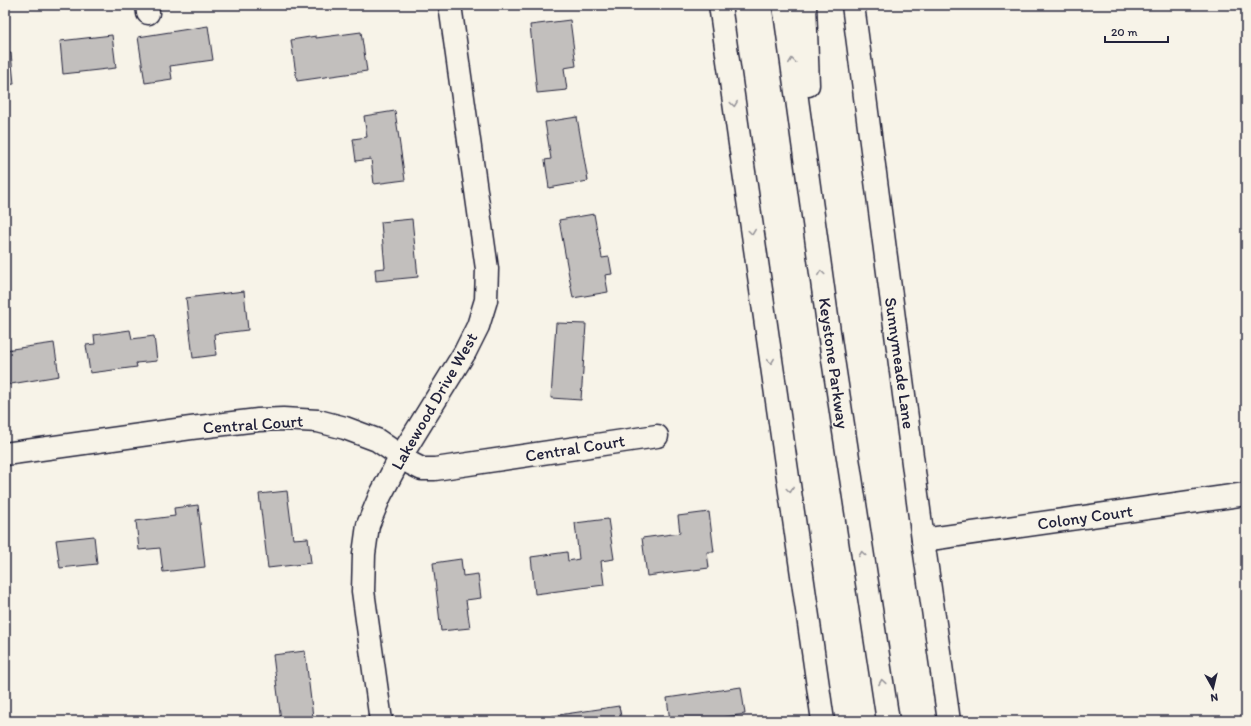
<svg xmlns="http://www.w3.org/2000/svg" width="1251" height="726" font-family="Itim,sans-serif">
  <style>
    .building { fill: #c2bfbd; stroke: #22223b }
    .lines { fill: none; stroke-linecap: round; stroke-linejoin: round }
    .minor-casing { stroke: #22223b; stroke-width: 25 }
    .highway-casing { stroke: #22223b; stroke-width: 25 }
    .minor { stroke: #f7f3e8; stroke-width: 22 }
    .highway { stroke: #f7f3e8; stroke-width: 22 }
    .oneway { stroke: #97959a }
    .labels { text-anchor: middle; stroke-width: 3; stroke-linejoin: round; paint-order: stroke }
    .street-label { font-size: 17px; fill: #22223b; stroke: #f7f3e8 }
  </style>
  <rect width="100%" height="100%" fill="#f7f3e8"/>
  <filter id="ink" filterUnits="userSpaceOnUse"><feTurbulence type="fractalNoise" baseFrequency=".025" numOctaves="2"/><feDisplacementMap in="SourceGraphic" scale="8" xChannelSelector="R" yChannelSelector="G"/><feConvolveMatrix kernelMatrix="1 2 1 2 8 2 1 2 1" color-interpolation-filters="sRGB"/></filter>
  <g filter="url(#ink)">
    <g class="building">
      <path d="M570 20 576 66 564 68 567 90 537 93 530 25Z"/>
      <path d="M208 26 213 60 170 66 172 79 145 83 138 37Z"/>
      <path d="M361 32 367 71 297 81 291 40 316 36V38Z"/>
      <path d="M112 35 116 68 63 74 60 41Z"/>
      <path d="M11 53 14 84 5 85V54Z"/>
      <path d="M395 111 405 180 374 184 371 159 356 161 353 139 367 137 364 116Z"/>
      <path d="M577 117 588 181 549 188 545 160 551 159 545 122Z"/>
      <path d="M594 214 602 258 609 257 612 274 605 275 608 292 573 298 559 220Z"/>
      <path d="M412 219 418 277 376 281 375 269 385 268 381 222Z"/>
      <path d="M244 291 248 330 214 334 216 355 193 358 186 298Z"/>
      <path d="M556 323 586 324 581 400 551 398Z"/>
      <path d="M130 330 132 339 154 336 157 361 136 363 137 367 90 373 86 345 95 344 94 335Z"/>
      <path d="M54 343 59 376 5 385V350Z"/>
      <path d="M287 491 293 539 308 538 311 563 268 568 259 494Z"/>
      <path d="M198 505 205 567 163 572 160 548 139 550 136 521 175 516 174 508Z"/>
      <path d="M709 512 714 552H707L709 568 647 576 642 538 680 533 678 516Z"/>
      <path d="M608 519 614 559 601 561 604 585 535 594 531 557 567 552 568 561 579 559 575 523Z"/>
      <path d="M94 536 97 564 60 568 56 540Z"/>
      <path d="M461 559 463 576 478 574 481 598 466 600 470 628 441 631 433 563Z"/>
      <path d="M305 651 313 717 281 721 273 655Z"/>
      <path d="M741 687 745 714 700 721H670L667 698Z"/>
      <path d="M619 706 622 721H552V716Z"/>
      <path d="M5 709 7 719 17 717 18 721H5Z"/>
    </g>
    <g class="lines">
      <defs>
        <g id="minor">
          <path d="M147 5 148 13"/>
          <path d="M853 5 923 540 949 721"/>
          <path d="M5 454 191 428 258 420 283 419 318 421 345 428 377 440 412 464 422 469H435L657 436"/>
          <path d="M923 540 1246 494"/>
          <path d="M381 721 363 591 364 554 368 525 380 496 401 456 465 352 478 326 486 300 487 269 450 5"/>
        </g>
        <g id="highway">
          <path d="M720 5 823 721"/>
          <path d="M784 5 831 346 888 721"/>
          <path d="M805 5 808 85"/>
        </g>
      </defs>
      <use href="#minor" class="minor-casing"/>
      <use href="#highway" class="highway-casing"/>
      <use href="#minor" class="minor"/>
      <use href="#highway" class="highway"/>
    </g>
    <defs><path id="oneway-chevron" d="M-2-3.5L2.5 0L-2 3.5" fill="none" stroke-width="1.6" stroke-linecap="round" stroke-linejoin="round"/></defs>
    <g class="oneway">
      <use href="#oneway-chevron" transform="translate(792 61) rotate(-98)"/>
      <use href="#oneway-chevron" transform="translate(734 104) rotate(82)"/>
      <use href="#oneway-chevron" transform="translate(752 232) rotate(82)"/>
      <use href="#oneway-chevron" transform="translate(821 273) rotate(-98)"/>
      <use href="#oneway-chevron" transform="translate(771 361) rotate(82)"/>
      <use href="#oneway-chevron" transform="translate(790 490) rotate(82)"/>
      <use href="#oneway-chevron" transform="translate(862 554) rotate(-98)"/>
      <use href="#oneway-chevron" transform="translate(882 682) rotate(-99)"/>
    </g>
  </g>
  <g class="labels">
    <g class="street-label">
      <text transform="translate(834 363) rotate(82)" y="6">Keystone Parkway</text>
      <text transform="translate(900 363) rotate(82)" y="6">Sunnymeade Lane</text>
      <text transform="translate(434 401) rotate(-60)" y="6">Lakewood Drive West</text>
      <text transform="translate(253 424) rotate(-4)" y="6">Central Court</text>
      <text transform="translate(575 448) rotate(-9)" y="6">Central Court</text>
      <text transform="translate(1085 517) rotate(-8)" y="6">Colony Court</text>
    </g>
  </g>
  <rect width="1251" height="726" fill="none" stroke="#f7f3e8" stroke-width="20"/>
  <rect x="10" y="10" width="1231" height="706" fill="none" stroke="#22223b" stroke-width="1.5" filter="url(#ink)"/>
  <g transform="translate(1213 688) rotate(172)" stroke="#f7f3e8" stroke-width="3" paint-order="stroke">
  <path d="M0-3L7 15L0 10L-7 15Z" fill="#22223b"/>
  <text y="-6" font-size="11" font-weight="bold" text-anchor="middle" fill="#22223b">N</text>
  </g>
  <path d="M1105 36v6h63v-6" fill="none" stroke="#22223b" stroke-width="2"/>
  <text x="1111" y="36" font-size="12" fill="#22223b" stroke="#f7f3e8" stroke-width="3" paint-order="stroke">20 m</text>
</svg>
